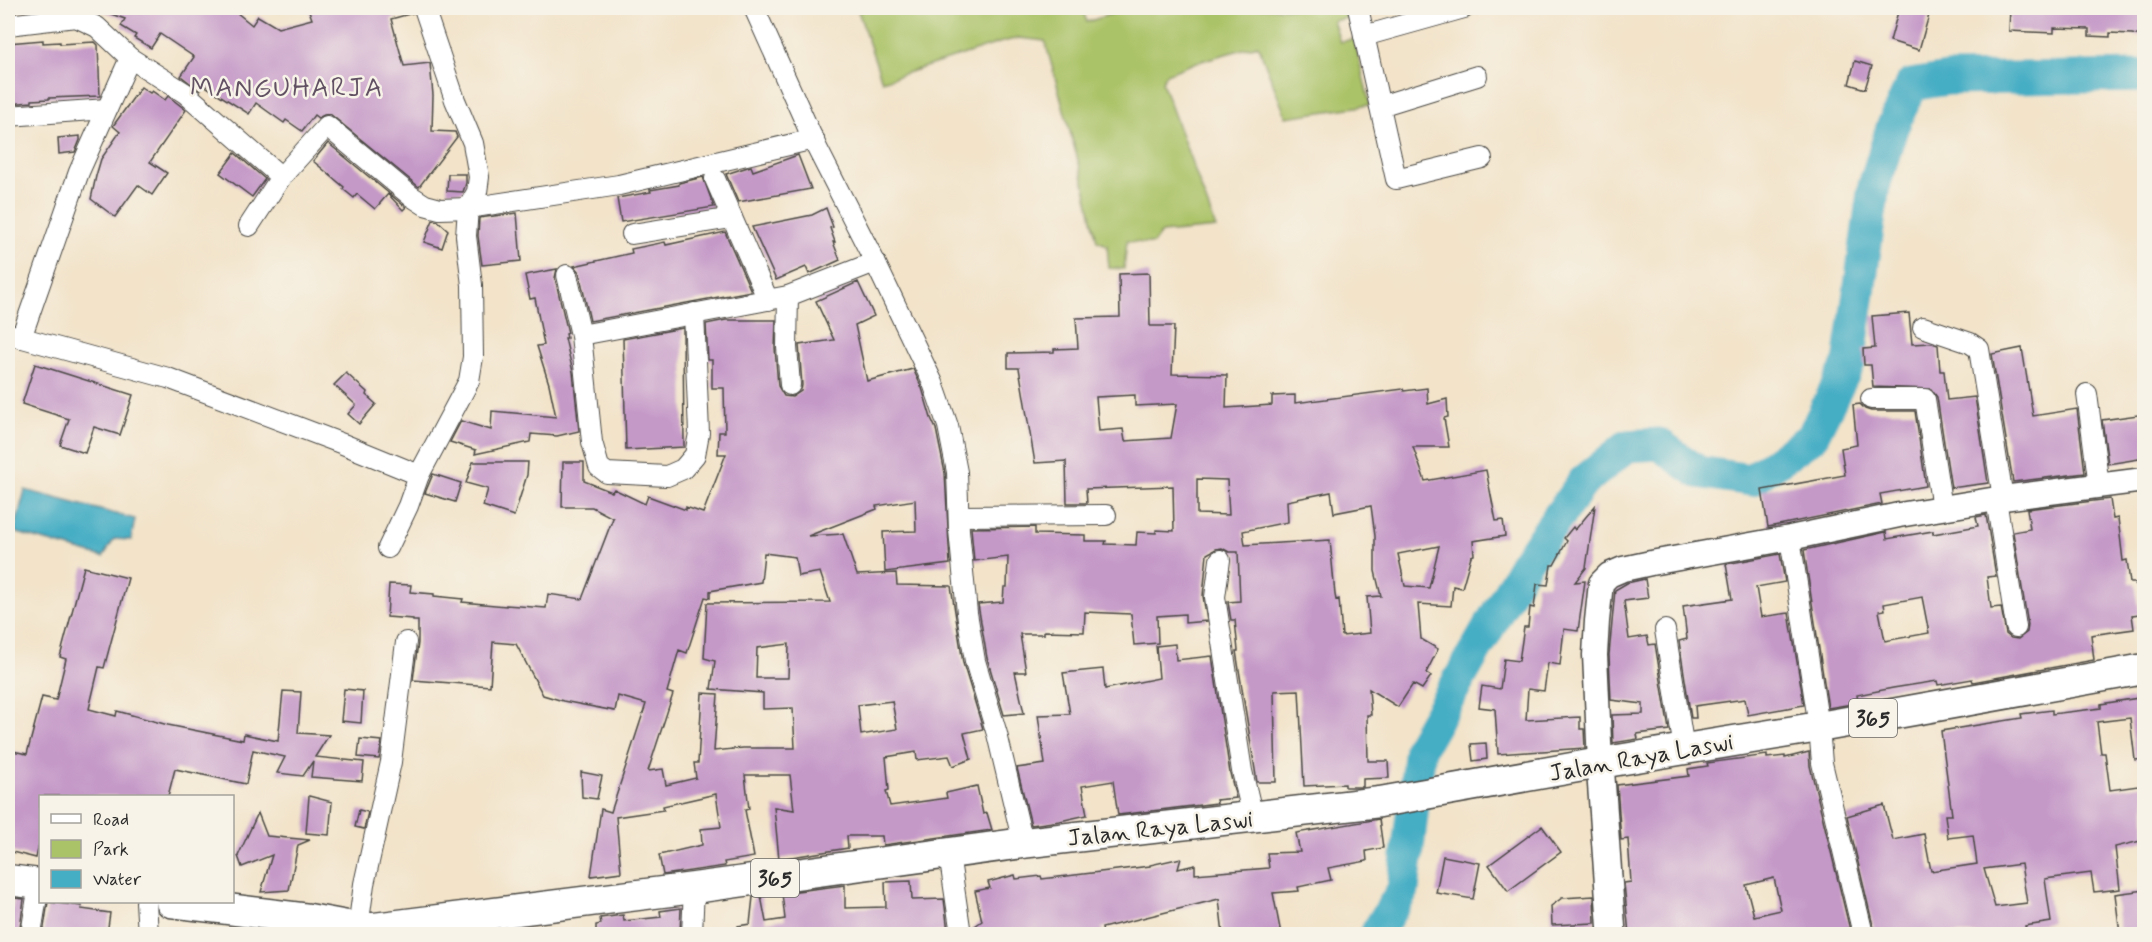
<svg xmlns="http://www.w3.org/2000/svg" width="2152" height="942" font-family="Mynerve,sans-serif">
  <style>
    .green { fill: #abc368; stroke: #6b774a; stroke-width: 1.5 }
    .water { fill: #45adc4; stroke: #386c78; stroke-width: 1.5 }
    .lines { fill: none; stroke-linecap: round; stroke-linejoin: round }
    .river { stroke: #45adc4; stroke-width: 33 }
    .building { fill: #c498c7; fill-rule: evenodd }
    .minor-casing { stroke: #494743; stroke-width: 22 }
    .tertiary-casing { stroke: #494743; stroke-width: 27 }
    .secondary-casing { stroke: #494743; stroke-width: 30 }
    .primary-casing { stroke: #494743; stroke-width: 33 }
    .minor { stroke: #fff; stroke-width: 20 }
    .tertiary { stroke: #fff; stroke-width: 24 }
    .secondary { stroke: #fff; stroke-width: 27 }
    .primary { stroke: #fff; stroke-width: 30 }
    .labels { text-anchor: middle; stroke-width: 5; stroke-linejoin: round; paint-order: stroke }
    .shield { fill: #f7f3e8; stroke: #686764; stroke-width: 1.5 }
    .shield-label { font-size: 22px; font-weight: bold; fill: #2b2b2b }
    .street-label { font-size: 24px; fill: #2b2b2b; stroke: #f7f3e8 }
    .quarter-label { font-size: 27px; letter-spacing: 1.5px; fill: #615162; stroke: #f7f3e8 }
  </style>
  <rect width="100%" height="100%" fill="#f7f3e8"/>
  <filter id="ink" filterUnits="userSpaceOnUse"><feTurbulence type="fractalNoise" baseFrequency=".0167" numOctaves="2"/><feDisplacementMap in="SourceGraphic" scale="12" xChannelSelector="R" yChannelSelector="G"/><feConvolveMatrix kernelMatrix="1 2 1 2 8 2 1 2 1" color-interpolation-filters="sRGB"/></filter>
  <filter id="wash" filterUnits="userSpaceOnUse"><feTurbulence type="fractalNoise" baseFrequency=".008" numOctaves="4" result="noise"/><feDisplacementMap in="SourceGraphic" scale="24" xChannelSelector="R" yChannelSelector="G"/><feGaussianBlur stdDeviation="1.35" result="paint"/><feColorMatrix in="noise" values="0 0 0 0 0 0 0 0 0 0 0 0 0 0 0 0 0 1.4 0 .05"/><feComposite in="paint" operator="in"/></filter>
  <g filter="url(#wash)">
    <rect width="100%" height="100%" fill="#f2e3c9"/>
    <path class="green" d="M857 8H1082L1087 22 1129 8H1348L1350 17 1333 21 1340 42 1354 39 1370 105 1286 117 1258 45 1197 62 1166 74 1162 82 1216 228 1161 233 1153 244 1127 241 1124 269 1109 268 1107 245 1097 241 1084 182 1045 41 1019 38 1002 42 882 81Z"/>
    <path class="water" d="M25 490 135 519 131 540 114 539 103 557 14 532Z"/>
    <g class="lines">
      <path class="river" d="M1376 934 1403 890 1420 748 1526 562 1583 482 1627 446 1659 444 1698 472 1751 480 1812 437 1849 363 1874 186 1892 128 1911 85 1947 79 2144 76"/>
    </g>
    <g id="blocks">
      <g class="building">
        <path d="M100 8H231L252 25 258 16 278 28 312 19 308 8H412L413 13 391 19 404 66 430 63 433 95 432 131 455 132 457 137 419 187 330 114 324 115 318 118 314 115 302 131 286 120 284 123 256 103 249 114 204 85 200 91 181 76 194 57 160 34 151 48 134 38 136 35 121 26 125 19 100 10Z"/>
        <path d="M1899 8H1931L1919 50 1890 41Z"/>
        <path d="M2010 8H2145V37L2132 34 2110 33V37L2089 36V29L2054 28V33L2009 31Z"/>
        <path d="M43 40V43L60 42V44L95 42 98 45 100 96 49 98V99L32 100V102L8 104V43Z"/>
        <path d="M1855 61 1872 66 1865 89 1849 84Z"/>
        <path d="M141 87 150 93 152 91 165 100 168 96 186 110 150 162 167 173 152 195 138 185 115 217 91 199 96 176 101 159 120 132 113 126Z"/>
        <path d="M80 136V140L75 152 59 154 58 138Z"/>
        <path d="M328 143 403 205 406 207 403 210 388 194 375 209 357 194 354 198 343 189 344 187 313 161Z"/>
        <path d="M235 153 265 179 252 197 220 173Z"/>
        <path d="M798 155 811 189 738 202 726 174 751 166 753 171Z"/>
        <path d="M448 174H466V183L463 192 447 191Z"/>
        <path d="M703 177 714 207 621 222 617 198 651 192 650 190 679 185V183Z"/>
        <path d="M826 208 833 227 830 228 835 242H833L840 260 809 274 806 267 776 280 752 227 812 215Z"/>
        <path d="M517 213 521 261 482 265 478 236 479 218Z"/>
        <path d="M433 220 438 221 448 230 442 248 424 242Z"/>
        <path d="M725 232 751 291 590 321 579 272 574 266 632 253 631 249 665 242 666 245Z"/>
        <path d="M557 269 555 278 568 333 566 334 567 338H565L573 372 579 431 557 436 531 434 530 442 475 454 476 450 450 442 461 421 491 430 492 411 556 417 549 384 537 346 544 345 535 298 530 299 525 275Z"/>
        <path d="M1149 273 1150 326H1174L1172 374 1227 375 1226 408 1272 405V396L1295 395V403L1403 389 1404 391 1427 388 1428 404 1447 399 1448 417 1444 418 1449 447H1413L1425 481 1486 470 1496 521 1503 520 1505 536 1473 541 1474 555 1471 556 1462 588 1453 586 1451 606 1418 604 1421 639 1438 649 1426 673 1431 676 1422 689 1413 684 1398 707 1369 689 1371 715H1367L1368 761H1388L1389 778 1363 779V787H1345V784L1304 786 1299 690 1274 691 1276 782H1257L1236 651H1238L1235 620H1231L1228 602 1240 601 1238 552H1229L1222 548 1216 549 1207 554 1203 596 1207 621 1185 623V614L1157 616 1158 643 1134 645 1131 614 1085 612 1084 632 1044 631V634H1020L1026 672H1015L1024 713 1004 715 987 658 978 604 1003 602 1004 587H1007L1008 557 974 561 971 528 1035 527V534L1085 535V541H1106L1105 544 1136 545 1137 532 1156 533V530L1174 531 1173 486 1086 489 1087 503H1067L1066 461 1035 463 1019 368H1008V353L1054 352V349L1078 348 1076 318 1120 317 1119 274ZM1135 395V406L1177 404 1171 438 1125 441 1123 429 1099 431 1096 397ZM1197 479 1227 480 1229 515 1197 514ZM1331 492 1334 513 1371 506 1375 536V571L1381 596 1367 597 1370 633 1342 636 1339 599 1336 600 1335 595 1330 540 1245 545 1243 531 1288 522 1287 501ZM1439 546 1429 588 1405 586 1398 554Z"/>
        <path d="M858 282 874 316 855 325 867 381 913 369 922 388 931 418 936 429 945 473 950 564 885 572 883 532 916 531 915 500 876 506 877 509 808 536 843 534 857 575 896 573 897 585 951 586 963 663 983 729 964 733 971 759 953 766 949 756 917 760 916 752 886 757 889 790 886 791 890 806 947 798 946 793 977 786 983 814 987 813 992 830 883 845 882 836H847L848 848 779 859 774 807 794 810 790 775H745L749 809 745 810 754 857 724 862 725 866 663 875 659 855 702 845 701 829 721 827 716 794 663 806 664 810 616 817 621 872 591 876 601 809 611 812 646 704 618 696 615 711 563 701 543 695 516 644 493 642 490 686 413 680 418 643V621H413V619L387 617 389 584 411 585 410 592 434 594V596L463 599 462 602 506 606V605L546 608 548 594 582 599 613 518 592 507H562L563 462H584V481L612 492 614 489 645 504 648 496 686 510V507L703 513 726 454H718L719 432H725L724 388H712V360H708L706 324 726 320H776L775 348 778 386 784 396 792 397 801 391 802 385 799 345 834 340 816 301ZM764 553 795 557 798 576 820 572 830 602 707 603 704 658 715 661 711 689 763 693V709L793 708 795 748H743L714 751 718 694 702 693 698 763H694L696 778 666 785 663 769 648 771 673 694 667 692 679 650 687 653 705 597 710 598V591L761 582ZM789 644 788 678H756L757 648ZM892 701 897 729 861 735 858 705Z"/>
        <path d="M1909 313 1912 344 1932 343 1938 345 1940 371H1944L1947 400 1975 397 1988 483 1951 488 1937 397 1931 389 1873 387 1871 365H1864L1863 349 1875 348 1872 316Z"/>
        <path d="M683 328 684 447 626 450 623 339Z"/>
        <path d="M2022 348 2033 416 2077 409 2085 473 2013 482 1992 354Z"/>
        <path d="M35 364 133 395 120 435 94 427 85 453 60 445 69 419 22 404Z"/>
        <path d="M346 373 367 392 366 395 376 404 359 424 348 414 356 405 334 385Z"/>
        <path d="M1860 404 1865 409 1871 411H1915L1926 486 1880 494 1882 504 1768 527 1762 490 1845 475 1841 448 1857 445 1853 405Z"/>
        <path d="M2145 414V458L2108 464 2102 420Z"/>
        <path d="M473 462H528L527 475 514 516 483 506 488 489 466 483Z"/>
        <path d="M433 474 461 483 455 502 425 493Z"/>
        <path d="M2110 499 2113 519 2118 518 2123 561 2127 560 2130 583H2135L2140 614 2132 615 2134 629 2091 635 2094 660 1973 682 1972 679 1938 685 1937 681 1893 688 1857 695 1858 703 1828 708 1804 550 1886 532 1887 539 1933 531V534L1978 526 1976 517 1986 515 1996 576 1987 577 1991 608 2001 607 2006 634 2011 638 2018 639 2027 632 2028 625 2013 532 2030 529 2027 509ZM1922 597 1929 633 1885 641 1879 611 1885 610 1884 604Z"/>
        <path d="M1595 506 1586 568 1575 582 1585 581 1578 631 1564 629 1560 665 1548 663 1544 691 1528 689 1526 720 1580 717V729H1584L1585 748 1498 754 1495 709 1479 707 1482 686 1500 689 1504 659 1519 661 1524 627H1528L1530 607 1534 608 1537 584 1548 585 1551 565H1554L1567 541 1564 538 1573 527 1575 530Z"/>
        <path d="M1780 554 1785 582 1756 587 1761 617 1789 613 1804 705 1748 715 1745 699 1695 706 1696 718H1691L1679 641 1687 639 1683 606 1732 599 1726 564Z"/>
        <path d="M84 567 128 578 104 668 99 667 89 709 116 716 117 711 168 725 243 740 244 734 278 741 283 691 301 692 298 733 329 735 315 757 364 762 362 781 311 777 313 761 303 776 277 773 285 757 253 750 246 784 175 769 168 796H40V841L36 858 8 851V750L27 754 42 697 56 700 66 659 60 657Z"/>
        <path d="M1645 579 1648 598 1624 601 1629 639 1647 636 1649 645 1655 644 1669 730 1637 734 1638 739 1613 743 1612 715 1643 714V704L1611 700 1609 655 1615 590 1627 583Z"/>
        <path d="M1175 644 1176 660 1212 656 1230 773 1236 798 1216 800 1217 803 1118 815 1113 781 1082 786 1087 815 1060 821 1031 825 1017 768 1045 764 1038 715 1070 714 1063 673 1103 669 1105 689 1159 678 1156 646Z"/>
        <path d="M344 689 363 691 361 723 341 721Z"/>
        <path d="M2145 697V759L2135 760 2130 718 2097 722 2101 753H2105L2110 790 2145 785V840L2115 847 2120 889 2094 892 2091 873 2045 879 2051 922 2025 926 2026 934H1875L1847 816 1884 805 1893 840 1924 834 1931 871 1977 864 1973 835 1948 838 1945 815H1952L1941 731 2022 718 2021 714 2052 710V714L2101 708V704ZM2021 864 2027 903 1995 907 1984 869Z"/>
        <path d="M360 739 382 741 379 759 358 757Z"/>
        <path d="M1486 743 1487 759 1473 761 1471 744Z"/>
        <path d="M1809 752 1810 766 1851 934H1629L1624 883 1631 882 1628 839 1621 840 1617 785 1689 776 1688 769 1708 766 1707 763 1767 755V758L1785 756V758ZM1774 878 1781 910 1754 916 1746 885Z"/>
        <path d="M581 772 602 776 597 799 582 797Z"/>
        <path d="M309 796 332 802 329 835 306 833Z"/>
        <path d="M359 810 368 812 364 829 355 827Z"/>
        <path d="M258 813 267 836 310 840 298 845 289 890 261 892 272 855 242 867 238 856Z"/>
        <path d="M1379 819 1383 848 1366 851 1367 861 1328 868 1331 880 1298 887 1299 891 1273 893 1281 934H1223L1219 899 1102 928 1103 934H1034L1033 929 1016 934H973L972 928 982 921 975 891 990 888 988 882 1015 875 1016 879 1041 876 1042 879 1150 866V865L1181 858 1178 869 1195 865V874L1269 868 1267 853 1300 852 1296 833Z"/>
        <path d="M1542 826 1561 852 1508 891 1489 865Z"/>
        <path d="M1443 856 1480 863 1473 899 1436 893Z"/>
        <path d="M911 881 912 900 944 899 948 932 867 934H738V926L750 924 753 897 761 896 766 922 785 919 782 893 845 885V908L886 907 885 882Z"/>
        <path d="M2145 890V934H2120L2115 894Z"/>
        <path d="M1594 896 1595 923 1552 925 1551 906 1562 898Z"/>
        <path d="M14 898 24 899 19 934H8V909H12Z"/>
        <path d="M48 902 82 906 81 909 110 913 107 934 78 932 77 934H43Z"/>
        <path d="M681 908 680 934H596V925L601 924 600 918 623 915 624 921 661 917 660 911Z"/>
      </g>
    </g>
  </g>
  <g filter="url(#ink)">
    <use href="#blocks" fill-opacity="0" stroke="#494743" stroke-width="1.5"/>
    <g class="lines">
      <defs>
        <g id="minor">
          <path d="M754 8 817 148 875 262 933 383 948 426 957 472 959 530 967 613 975 661 997 734 1023 843"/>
          <path d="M1358 8 1396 179 1482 158"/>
          <path d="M8 25 76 17 97 27 130 58 185 93 281 177 249 226"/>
          <path d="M1364 36 1464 8"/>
          <path d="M1380 106 1477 76"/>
          <path d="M8 116 107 109"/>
          <path d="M281 177 327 126 411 196 425 205 440 209 468 208 619 185 814 139"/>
          <path d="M715 179 768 300"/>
          <path d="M632 234 732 218"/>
          <path d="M567 275 581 335"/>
          <path d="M788 296 787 347 790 385"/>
          <path d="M694 313 699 433 695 455 683 469 667 476 607 473 599 467 592 442 581 335 788 296 875 262"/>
          <path d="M1923 327 1970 343 1979 349 2003 498"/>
          <path d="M8 334 168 378 343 444 419 475 408 506 388 548"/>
          <path d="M21 338 79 172 130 58"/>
          <path d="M2087 394 2099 486"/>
          <path d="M1871 399H1925L1942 508"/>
          <path d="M419 475 469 381 473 357 472 285 466 236 468 208 477 192 479 177 473 143 455 100 424 8"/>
          <path d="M1996 499 2016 627"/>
          <path d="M959 516 1106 515"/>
          <path d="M1790 538 1819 727 1822 763 1863 934"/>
          <path d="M1220 560 1215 597 1242 771 1253 817"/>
          <path d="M1665 630 1684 749"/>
          <path d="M949 854 961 934"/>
          <path d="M146 902 148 934"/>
          <path d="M358 928 364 884 391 762 406 642"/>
          <path d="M31 934 39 884"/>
          <path d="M692 934 694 888"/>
        </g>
        <path id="tertiary" d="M1600 763 1595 655 1597 621 1601 583 1609 575 1623 569 1651 563 1790 538 1899 515 2003 498 2144 480"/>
        <path id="secondary" d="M1600 763 1612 934"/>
        <g id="primary">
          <path d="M8 880 40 884"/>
          <path d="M171 902 309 919 358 928H374L694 888 1023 843 1380 802 1600 763 1819 727 2144 669"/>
        </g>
      </defs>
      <use href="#minor" class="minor-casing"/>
      <use href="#tertiary" class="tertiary-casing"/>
      <use href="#secondary" class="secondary-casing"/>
      <use href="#primary" class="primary-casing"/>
      <use href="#minor" class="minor"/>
      <use href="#tertiary" class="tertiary"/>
      <use href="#secondary" class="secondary"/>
      <use href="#primary" class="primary"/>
    </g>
  </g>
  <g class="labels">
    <g class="shield">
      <rect x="1849" y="699" width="48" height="38" rx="4.5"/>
      <rect x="751" y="859" width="48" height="38" rx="4.5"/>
    </g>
    <g class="shield-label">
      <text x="1873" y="726">365</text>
      <text x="775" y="886">365</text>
    </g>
    <g class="street-label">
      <text transform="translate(1641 757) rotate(-10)" y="8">Jalan Raya Laswi</text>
      <text transform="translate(1160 828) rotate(-6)" y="8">Jalan Raya Laswi</text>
    </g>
    <g class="quarter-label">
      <text x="287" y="96">MANGUHARJA</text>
    </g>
  </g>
  <rect width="2152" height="942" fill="none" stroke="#f7f3e8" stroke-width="30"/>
  <rect x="39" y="795" width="195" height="108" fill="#f7f3e8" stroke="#a5a39c" stroke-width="1.5"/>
  <rect x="51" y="814" width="30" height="9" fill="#ffffff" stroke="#a5a39c" stroke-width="1.5"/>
  <text x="93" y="825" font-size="18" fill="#2b2b2b">Road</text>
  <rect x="51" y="840" width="30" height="18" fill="#abc368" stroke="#a5a39c" stroke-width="1.5"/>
  <text x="93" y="855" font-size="18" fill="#2b2b2b">Park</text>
  <rect x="51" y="870" width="30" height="18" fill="#45adc4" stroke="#a5a39c" stroke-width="1.5"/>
  <text x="93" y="885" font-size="18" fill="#2b2b2b">Water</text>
</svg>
